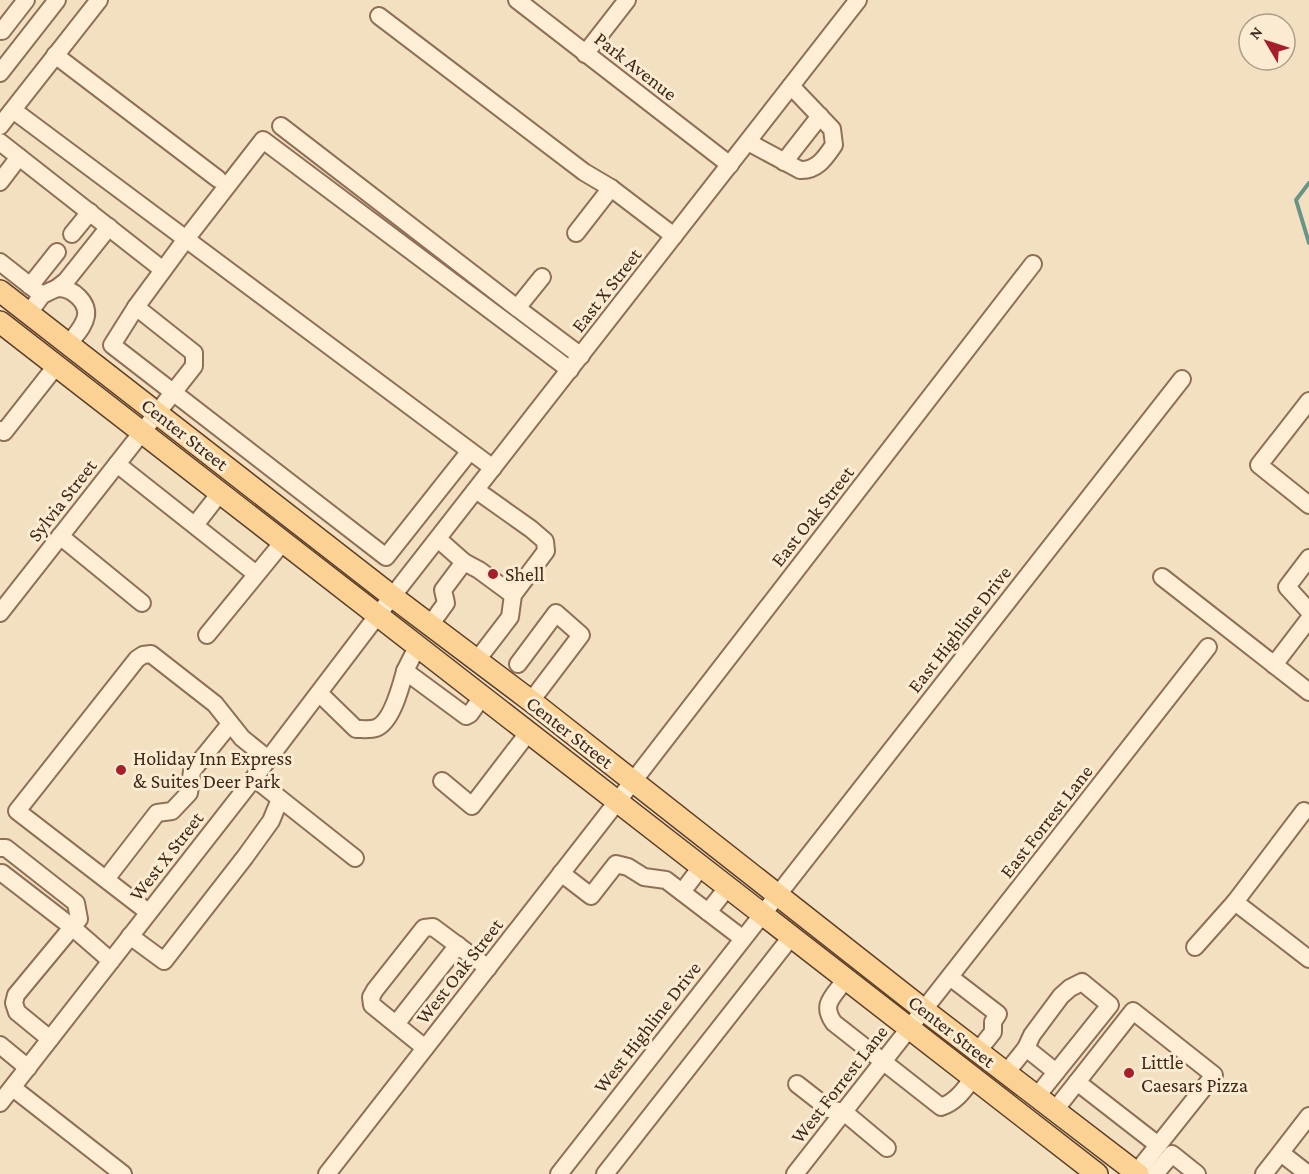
<svg xmlns="http://www.w3.org/2000/svg" width="1309" height="1174" font-family="'Crimson Pro',serif">
  <style>
    .lines { fill: none; stroke-linecap: round; stroke-linejoin: round }
    .stream { stroke: #699586; stroke-width: 4 }
    .minor-casing { stroke: #8f7056; stroke-width: 20 }
    .major-casing { stroke: #5c3e2a; stroke-width: 24 }
    .minor { stroke: #fdeed5; stroke-width: 16 }
    .major { stroke: #fbd294; stroke-width: 21 }
    .poi-dot { fill: #a61e2a; stroke: #faebd1; stroke-width: 2 }
    .labels { text-anchor: middle; stroke-width: 6; stroke-linejoin: round; paint-order: stroke }
    .street-label { font-size: 20px; fill: #3d291c; stroke: #faebd1 }
    .poi-label { font-size: 20px; fill: #3d291c; stroke: #faebd1; text-anchor: start }
  </style>
  <rect width="100%" height="100%" fill="#f3e0c0"/>
  <g class="lines">
    <path class="stream" d="M1309 183 1296 200 1309 243"/>
    <defs>
      <g id="minor">
        <path d="M517 0 730 165"/>
        <path d="M379 16 584 172 611 188 674 236"/>
        <path d="M0 29 2 31 26 0"/>
        <path d="M585 54 627 0"/>
        <path d="M55 55 218 179"/>
        <path d="M0 73 57 0"/>
        <path d="M13 110 493 468"/>
        <path d="M0 126 99 0"/>
        <path d="M281 126 517 308 581 356"/>
        <path d="M0 142 163 270"/>
        <path d="M748 142 800 170C817 171 825 158 834 145L832 129 791 86"/>
        <path d="M784 162 820 116"/>
        <path d="M0 182 19 157"/>
        <path d="M576 233 611 188"/>
        <path d="M72 234 90 212"/>
        <path d="M0 262 42 295 29 313"/>
        <path d="M30 286 57 252"/>
        <path d="M57 288 66 281 109 227"/>
        <path d="M42 295C48 293 54 288 60 288 73 289 88 302 86 316 84 327 75 335 69 344"/>
        <path d="M517 308 542 277"/>
        <path d="M1309 401 1259 465 1309 505"/>
        <path d="M0 430 4 432 56 366"/>
        <path d="M470 451 386 557 112 345 136 307 186 239 263 140 570 370"/>
        <path d="M117 464 256 574"/>
        <path d="M476 490 531 529 545 541 546 551 513 595 510 617 477 660"/>
        <path d="M195 525 220 493"/>
        <path d="M60 536 142 603"/>
        <path d="M1309 558 1287 587 1309 611"/>
        <path d="M464 562 479 570 513 595"/>
        <path d="M1162 577 1309 692"/>
        <path d="M0 613 194 366V353L136 307"/>
        <path d="M430 625 446 603 443 590 464 562 438 539"/>
        <path d="M207 635 283 542"/>
        <path d="M417 647 405 671 466 716 470 714 482 697"/>
        <path d="M518 664 556 613 581 635 531 701"/>
        <path d="M1274 665 1309 619"/>
        <path d="M319 693 356 729C362 729 370 730 376 728 392 722 401 686 405 671"/>
        <path d="M254 778 355 858"/>
        <path d="M442 781 472 806 528 733"/>
        <path d="M0 848H6L76 903 79 919 16 995 14 1003 17 1012 50 1039"/>
        <path d="M2 873 72 927 111 961"/>
        <path d="M561 873 591 896 616 864 628 867 644 877 666 880 742 938"/>
        <path d="M106 879 157 813 172 811 189 793 192 771 230 724"/>
        <path d="M682 892 701 867"/>
        <path d="M1235 902 1304 811"/>
        <path d="M148 912 17 811 137 659 143 655 151 654 215 704 242 738 268 759"/>
        <path d="M708 912 727 888"/>
        <path d="M130 936 164 961 245 857 271 821 280 799"/>
        <path d="M1195 947 1235 902 1309 959"/>
        <path d="M950 977 998 1014 993 1022V1032L978 1051"/>
        <path d="M845 980C834 996 820 1004 834 1023L941 1107C956 1102 964 1090 973 1078"/>
        <path d="M396 1024 458 945"/>
        <path d="M0 1045 28 1068"/>
        <path d="M425 1048 372 1005 371 997 375 990 424 928 433 927 488 968"/>
        <path d="M1026 1048 1056 1072"/>
        <path d="M1006 1073 1026 1048 1032 1035 1061 996 1070 988 1082 982 1110 1005 1037 1096"/>
        <path d="M1077 1082 1158 1145"/>
        <path d="M797 1084 829 1109 844 1112 887 1148"/>
        <path d="M13 1088 123 1174"/>
        <path d="M0 1103 254 778 377 616 858 0"/>
        <path d="M1055 1110 1133 1011 1214 1075 1136 1173"/>
        <path d="M1281 1153 1308 1174"/>
        <path d="M327 1174 641 771 1033 264"/>
        <path d="M559 1174 1182 379"/>
        <path d="M605 1174 791 937"/>
        <path d="M795 1174 1208 647"/>
        <path d="M1155 1174 1172 1154 1197 1174"/>
        <path d="M1264 1174 1309 1116"/>
      </g>
      <g id="major">
        <path d="M0 291 393 597 531 701 924 1010 1138 1174"/>
        <path d="M0 322 1097 1174"/>
      </g>
    </defs>
    <use href="#minor" class="minor-casing"/>
    <use href="#major" class="major-casing"/>
    <use href="#minor" class="minor"/>
    <use href="#major" class="major"/>
  </g>
  <g class="poi-dot">
    <circle cx="493" cy="574" r="6"/>
    <circle cx="121" cy="770" r="6"/>
    <circle cx="1129" cy="1073" r="6"/>
  </g>
  <g class="labels">
    <g class="street-label">
      <text transform="translate(636 66) rotate(38)" y="7">Park Avenue</text>
      <text transform="translate(606 290) rotate(-52)" y="7">East X Street</text>
      <text transform="translate(185 434) rotate(38)" y="7">Center Street</text>
      <text transform="translate(62 500) rotate(-52)" y="7">Sylvia Street</text>
      <text transform="translate(812 516) rotate(-52)" y="7">East Oak Street</text>
      <text transform="translate(959 629) rotate(-52)" y="7">East Highline Drive</text>
      <text transform="translate(570 732) rotate(38)" y="7">Center Street</text>
      <text transform="translate(1046 821) rotate(-52)" y="7">East Forrest Lane</text>
      <text transform="translate(166 856) rotate(-52)" y="7">West X Street</text>
      <text transform="translate(459 971) rotate(-52)" y="7">West Oak Street</text>
      <text transform="translate(647 1027) rotate(-52)" y="7">West Highline Drive</text>
      <text transform="translate(952 1031) rotate(38)" y="7">Center Street</text>
      <text transform="translate(839 1084) rotate(-52)" y="7">West Forrest Lane</text>
    </g>
    <g class="poi-label">
      <text x="505" y="581">Shell</text>
      <text x="133" y="765">Holiday Inn Express<tspan x="133" dy="23">&amp; Suites Deer Park</tspan></text>
      <text x="1141" y="1069">Little<tspan x="1141" dy="23">Caesars Pizza</tspan></text>
    </g>
  </g>
  <g transform="translate(1267 42) rotate(309)"><circle r="28" fill="#faebd1" stroke="#ae9d89" stroke-width="1.5"/>
  <path d="M0-4.5L10 22L0 15L-10 22Z" fill="#a61e2a"/>
  <text y="-9" font-size="16" font-weight="bold" text-anchor="middle" fill="#3d291c">N</text>
  </g>
</svg>
